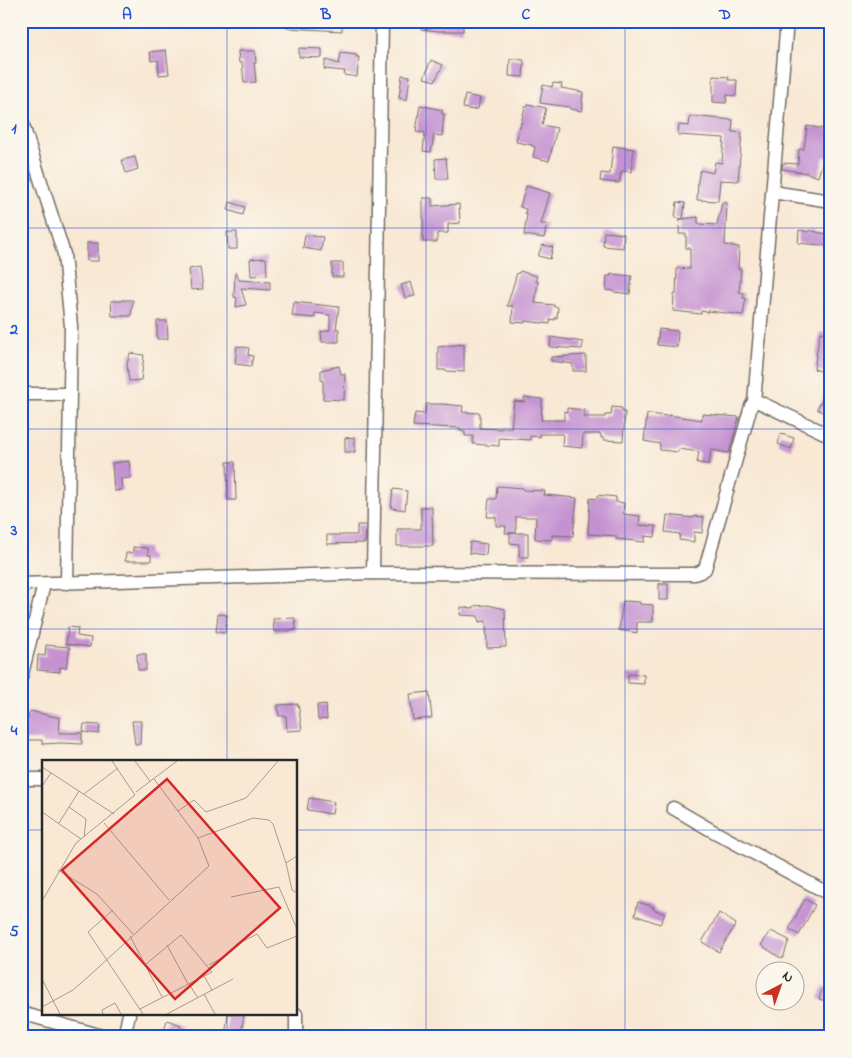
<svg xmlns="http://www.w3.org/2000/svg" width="852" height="1058" font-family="'Indie Flower',sans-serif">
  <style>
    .building { fill: #c492d1 }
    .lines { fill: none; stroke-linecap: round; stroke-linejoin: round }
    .minor-casing { stroke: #736d66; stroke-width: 15 }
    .minor { stroke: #fff; stroke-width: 12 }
    .grid { fill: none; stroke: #1d4ed8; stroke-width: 1; stroke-opacity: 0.55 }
    .inset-road { fill: none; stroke: #a69c90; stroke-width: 1 }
    .view { fill: #d62828; fill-opacity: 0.15; stroke: #d62828; stroke-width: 2.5 }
    .inset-edge { fill: none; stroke: #2b2b2b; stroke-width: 2.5 }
    .neatline { fill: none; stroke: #1d4ed8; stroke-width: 2 }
    .grid-label { font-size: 16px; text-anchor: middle; font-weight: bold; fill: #1d4ed8 }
  </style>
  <rect width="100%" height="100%" fill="#fbf7ec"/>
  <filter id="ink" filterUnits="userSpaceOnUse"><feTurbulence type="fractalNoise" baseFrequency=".02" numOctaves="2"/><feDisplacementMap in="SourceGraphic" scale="10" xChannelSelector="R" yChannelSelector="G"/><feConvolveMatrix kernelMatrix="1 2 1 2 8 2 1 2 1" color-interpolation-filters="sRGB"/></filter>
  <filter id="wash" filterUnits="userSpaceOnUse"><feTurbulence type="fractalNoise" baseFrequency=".0096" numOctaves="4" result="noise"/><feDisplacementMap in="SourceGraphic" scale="20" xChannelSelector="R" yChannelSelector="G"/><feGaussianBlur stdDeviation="1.12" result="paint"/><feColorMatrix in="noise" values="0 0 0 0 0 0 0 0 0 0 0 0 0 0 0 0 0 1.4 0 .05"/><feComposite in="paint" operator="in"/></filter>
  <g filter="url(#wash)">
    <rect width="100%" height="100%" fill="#f8e8d4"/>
    <g id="blocks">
      <g class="building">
        <path d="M287 21H342V31L287 28Z"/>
        <path d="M422 21H463V31H438L421 29Z"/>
        <path d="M299 48 322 49V58L299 57Z"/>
        <path d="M166 50 169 74 159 75 158 60 151 61 150 52Z"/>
        <path d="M238 51H255L256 63H254L256 82 244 83 242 63H239Z"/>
        <path d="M341 53 357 55 356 57H359L357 77 344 75 345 71 324 69 326 60 339 64Z"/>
        <path d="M510 59 524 60 523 77 509 76Z"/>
        <path d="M431 60 443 65 435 81 424 78Z"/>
        <path d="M402 75 410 76 407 100 399 98Z"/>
        <path d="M713 76 729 77 728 80H737L736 96 727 95 726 103 713 102Z"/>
        <path d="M553 83 562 84 561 88 583 92 582 103H583L582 111 570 109V107L540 103 543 85 552 87Z"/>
        <path d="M465 95 480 98 478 109H474V110L463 108Z"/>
        <path d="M528 104 546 108 542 125 557 128 549 161 533 157 535 147 532 146V145L516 142 519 127H520L525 107H528Z"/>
        <path d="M420 105 442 110V114H444L442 136 434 135 431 152 423 151 425 133 416 132Z"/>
        <path d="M690 116 733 120 732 132 742 133 738 181 720 180 718 201 697 200 698 180 700 170 713 173 715 162 722 163 724 138 678 135 679 125 689 126Z"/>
        <path d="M807 126 831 130V158L824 157 818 177 807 173 782 169 783 163 798 164 799 149H804Z"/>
        <path d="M613 146 634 149 631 172 622 171V172H621L619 183 600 181 601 173 610 174Z"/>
        <path d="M135 157 138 169 126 173 122 160Z"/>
        <path d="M446 158 448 179H436L435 159Z"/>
        <path d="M526 186 550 193 541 224H547L544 238 524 235 527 215 525 214 526 209 520 207Z"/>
        <path d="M423 198H432V206L459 204 460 223 448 224V233H437V242H423Z"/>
        <path d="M230 202 245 207 243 215 228 210Z"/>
        <path d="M677 202 685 203 683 219 698 217V224L717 225 722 202 727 203 725 245 739 247 738 269H741L739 292 744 293 743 298H746L743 315 708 311V312L701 311V314L673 311 674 294H676L677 268 690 269V248H686V234H679L680 219H683L675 218Z"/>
        <path d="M799 230 809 232V230L820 233 831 234V246L798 243Z"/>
        <path d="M227 232H237V249H228Z"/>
        <path d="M604 232 624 234 623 248 603 246Z"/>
        <path d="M305 235 323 237 321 251 303 248Z"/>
        <rect x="87" y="243" width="11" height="18"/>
        <path d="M542 245 553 247 550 259 538 256Z"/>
        <path d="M266 258 267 275 251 276 250 259Z"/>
        <rect x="332" y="263" width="11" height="14"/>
        <path d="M200 267 203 289 191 290 189 269Z"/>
        <path d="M520 271 537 276 535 281H538L535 303 554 305V307H558L557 318 555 317V320L550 319V324L525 321V323L512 322 513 306H507L517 273H519Z"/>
        <path d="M235 273H237L239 280 270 282V290L241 288 246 305 236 307 237 298 234 297Z"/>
        <path d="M611 274 632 276 630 294 614 292V291L606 290 607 276H611Z"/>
        <path d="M411 282 415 296 405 298 401 285Z"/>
        <path d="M122 300H133L131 316H112L111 301H122Z"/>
        <path d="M294 302 339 307 336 329H339V342H322L321 332 330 330V315L315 313V318L292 316Z"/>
        <path d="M157 321H167L168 339H157Z"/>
        <path d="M659 329 678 331 677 347 657 345Z"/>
        <path d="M820 332 831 334V355L827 373 814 369Z"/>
        <path d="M551 337 583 342 582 349 550 347Z"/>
        <path d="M464 344V372L445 371V370H438V347Z"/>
        <path d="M237 346 249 348 248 355 253 356 251 366 235 364Z"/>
        <path d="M130 353 144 355 141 380 129 381 127 364Z"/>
        <path d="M586 355V371H573V364L551 361V357Z"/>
        <path d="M339 366 341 374H345L344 400 323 399V380H321V370Z"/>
        <path d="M831 383V401L824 413 817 409Z"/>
        <path d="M524 397 542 399 541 420H564V411L567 412V408L584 410V417H605V415H611L612 407 622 408V412H625L623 441 604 440V438H601V434H583L582 448 562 446 563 434H540V437L530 436V440L499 438V446L473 444V436H465V432L460 431V428L413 426 415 413 425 414 426 404H442L463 406 462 412 480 413V428L501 429V428H511L514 401 524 402Z"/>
        <path d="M647 414 668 416V415L702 420V414L739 417 729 453 711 450 709 464 697 463 699 452 679 449 678 452 660 450V444L644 441Z"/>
        <path d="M781 434 794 438 791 449 778 444Z"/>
        <path d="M355 437V452H345V438Z"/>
        <path d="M129 461 131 478 121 479 122 490 114 491 112 463Z"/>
        <path d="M227 462H235L236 500H228Z"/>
        <path d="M497 486 523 488V490L545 491 544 495 577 498 573 536 552 535V540L535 539 536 517H516V533H505L506 526H496V517H487L489 499H496Z"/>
        <path d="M393 489 407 491 405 510 391 508Z"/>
        <path d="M598 495 616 497V502L624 503 623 514 640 516 639 525 656 526 655 537 645 536V542L616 539V536L588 534 590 498 597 499Z"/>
        <path d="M421 507H432L433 546H397V529H421Z"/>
        <path d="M667 515 694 518V516L704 517 702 533 694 532V542L679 540 680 534 665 532Z"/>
        <path d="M357 525H366L365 543 327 544V535H357Z"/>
        <path d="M510 533H528V557H519V544L510 543Z"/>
        <path d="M470 542 487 544 486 555 469 553Z"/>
        <path d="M133 547 148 548V555H151V561H125L126 553H133Z"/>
        <rect x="659" y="584" width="9" height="16"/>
        <path d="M623 601 640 602 639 604 653 605V622H637V633L619 630Z"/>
        <path d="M488 605 505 609 506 647 487 648 486 621 479 622 478 616 460 615 461 607 474 608V606Z"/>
        <path d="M218 614 227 615 225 633 216 632Z"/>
        <path d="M295 618 296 630 274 632 273 619Z"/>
        <path d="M68 627 78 628 77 636 91 638 90 647 66 644Z"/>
        <path d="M46 645 70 647 66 668 60 667V672L37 670 38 655 45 656Z"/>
        <path d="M137 654H146V670H138Z"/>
        <path d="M628 674 644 675V684L628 683Z"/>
        <path d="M429 692 432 718 413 720 410 694Z"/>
        <path d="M298 704 302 730 287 731 286 716H279L278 705Z"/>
        <path d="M326 704 327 719 318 720 317 705Z"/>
        <path d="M30 711 60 718 59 733H82V744L61 743 42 744V740H21L24 717 28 718Z"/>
        <path d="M132 721H141L140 744H135Z"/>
        <path d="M84 724 100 725 99 734 83 732Z"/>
        <path d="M309 798 334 802 332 814 307 810Z"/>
        <path d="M805 899 815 905 799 935 789 929Z"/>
        <path d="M638 902 654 907 653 909 665 914 660 924 635 915Z"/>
        <path d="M719 913 736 924 719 952 702 942Z"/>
        <path d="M771 931 789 940 783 958 779 957 761 945Z"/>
        <path d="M823 987 831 989V1003L819 999Z"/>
        <path d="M228 1014H244L241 1036 233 1035V1037H225Z"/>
        <path d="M167 1020 181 1025 177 1037H162Z"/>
      </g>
    </g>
  </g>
  <g filter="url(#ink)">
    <use href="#blocks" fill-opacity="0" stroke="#736d66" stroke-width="1"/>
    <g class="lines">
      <defs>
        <g id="minor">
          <path d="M21 119 64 254 71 326 67 583"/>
          <path d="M772 192 831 201"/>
          <path d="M21 394H70"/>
          <path d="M754 402 787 21"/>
          <path d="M373 573 382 21"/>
          <path d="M21 584 373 573 695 574 700 572 705 569 751 406 754 402H759L831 436"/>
          <path d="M21 678 44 584"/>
          <path d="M21 779H44"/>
          <path d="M673 808 711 830 831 895"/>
          <path d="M21 1013 106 1037"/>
          <path d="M296 1014V1037"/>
          <path d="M124 1037 129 1014"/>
        </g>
      </defs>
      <use href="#minor" class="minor-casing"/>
      <use href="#minor" class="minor"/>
    </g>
  </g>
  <path class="grid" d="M227 21V762M426 21V1037M625 21V1037M21 228H831M21 429H831M21 629H831M21 830H44M296 830H831M227 1014V1037"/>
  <g transform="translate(42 760)">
    <rect width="255" height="255" fill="#f8e8d4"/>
    <path class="inset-road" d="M93 1 108 21M0 7 72 54M112 19 156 78M0 26 9 13M94 32 135 1M42 34 76 8M27 47 44 59 42 77M136 51 152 40 164 52 204 38 236 1M0 52 39 79M17 63 37 31M62 63 127 140M244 103 250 130 255 133M16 110 55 134 91 174M189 137 237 127 255 169M0 141 34 83 93 35 70 1M71 150 46 172 101 254M88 176 120 237M125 185 146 224M194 185 215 174 225 188 255 176M167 205 183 196M162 216 170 230M0 219 18 254M147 224 156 238M162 234 173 254M0 247 31 230 47 216 167 106 156 78 211 58 227 60 231 64 244 103 255 96M98 249 170 212 139 175 104 204M61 254 60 250 73 243 79 254M125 254 191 219"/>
    <path class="view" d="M125 19 238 148 133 239 20 110Z"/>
    <rect width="255" height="255" class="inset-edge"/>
  </g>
  <rect width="852" height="1058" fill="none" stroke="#fbf7ec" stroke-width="55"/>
  <g transform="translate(780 986) rotate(41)"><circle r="24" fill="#fbf7ec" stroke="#a8a59f"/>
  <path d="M0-4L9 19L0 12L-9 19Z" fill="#c8321e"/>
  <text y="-8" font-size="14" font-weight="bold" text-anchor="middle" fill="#2b2b2b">N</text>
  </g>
  <rect x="28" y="28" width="796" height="1002" class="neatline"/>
  <g class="grid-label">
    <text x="127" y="19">A</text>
    <text x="326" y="19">B</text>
    <text x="526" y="19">C</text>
    <text x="725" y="19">D</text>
    <text x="14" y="133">1</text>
    <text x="14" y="334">2</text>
    <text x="14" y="535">3</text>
    <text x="14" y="735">4</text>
    <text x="14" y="936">5</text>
  </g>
</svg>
